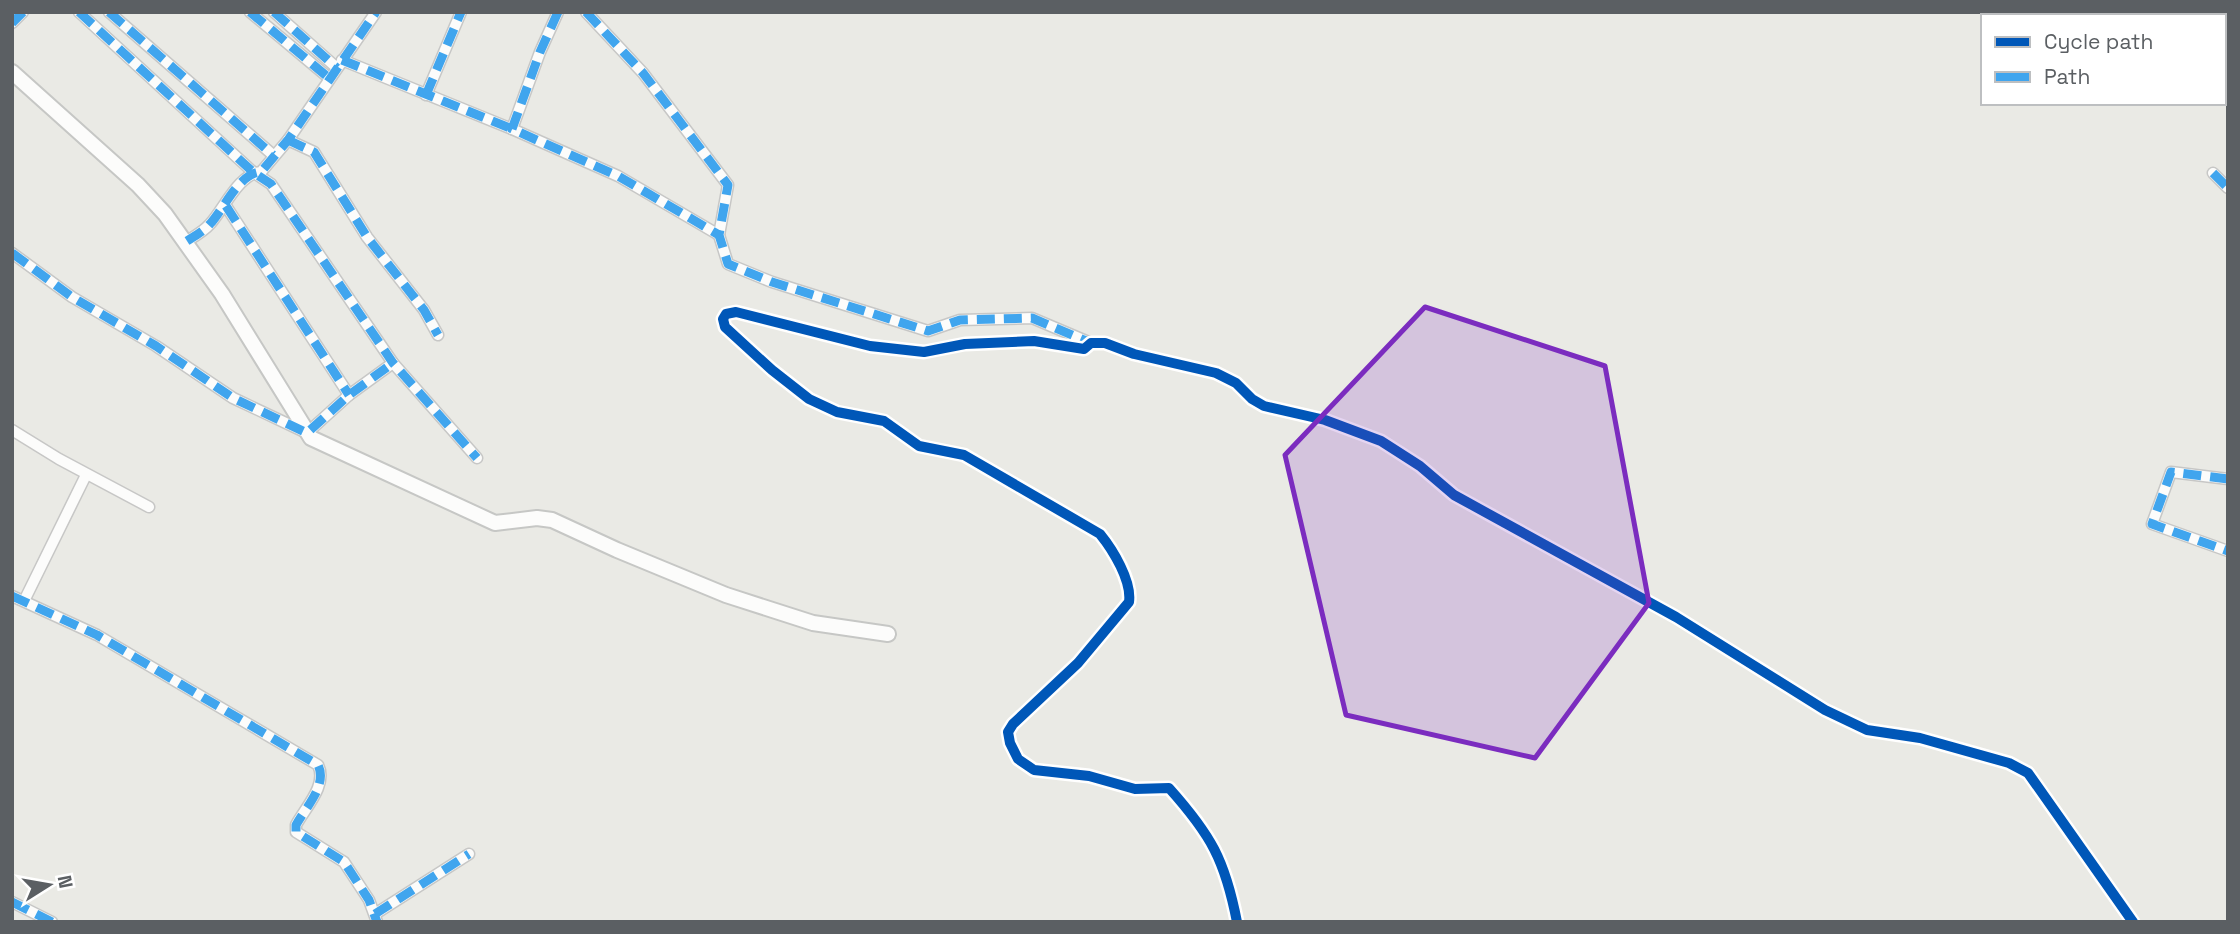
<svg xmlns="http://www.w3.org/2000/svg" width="2240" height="934" font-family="'Space Grotesk',sans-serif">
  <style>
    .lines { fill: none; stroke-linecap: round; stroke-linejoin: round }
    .street-casing { stroke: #c7c7c6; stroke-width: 13 }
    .secondary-casing { stroke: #c6c7c5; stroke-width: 18 }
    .street { stroke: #fcfcfb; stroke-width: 10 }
    .secondary { stroke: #fcfcfb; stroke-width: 14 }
    .quiet { stroke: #40a5ee; stroke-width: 9; stroke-dasharray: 18 9; stroke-linecap: butt }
    .cycleway-casing { stroke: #fff; stroke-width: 15 }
    .cycleway { stroke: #0057b8; stroke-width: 10 }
    .marked { fill: #7b2cbf; fill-opacity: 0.2; stroke: #7b2cbf; stroke-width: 5; stroke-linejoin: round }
  </style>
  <rect width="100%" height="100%" fill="#eaeae5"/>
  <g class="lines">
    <defs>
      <g id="street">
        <path d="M79 12 253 172 271 184 393 363 477 458"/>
        <path d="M109 12 273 155"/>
        <path d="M250 12 329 78"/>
        <path d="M274 12 337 68"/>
        <path d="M558 12 540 52 512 129 618 176 719 235"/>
        <path d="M586 12 643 73 728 185 719 235 728 264 772 282 928 331 960 320 1032 318 1091 343"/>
        <path d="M12 23 23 12"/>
        <path d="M342 60 512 129"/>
        <path d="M426 95 461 12"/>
        <path d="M288 140 314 152 367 237 424 310 438 335"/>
        <path d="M2213 173 2228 188"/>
        <path d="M226 206 349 395"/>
        <path d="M187 241C195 236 204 231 210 224 224 209 239 173 261 172L288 140 376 12"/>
        <path d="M12 253 72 297 156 346 233 398 307 433 349 395 393 363"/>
        <path d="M12 430 59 459 149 507"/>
        <path d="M2228 479 2171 472 2152 524 2228 551"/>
        <path d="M12 596 97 635 318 765C328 785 305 808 296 825V832L344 862 369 900 377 922"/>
        <path d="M25 599 86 475"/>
        <path d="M12 902 52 922"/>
        <path d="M375 914 469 854"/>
        <path d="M1237 922C1225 860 1211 835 1169 788L1135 789 1089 776 1034 770 1018 759 1010 743 1008 732 1013 724 1078 663 1129 602C1132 581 1113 550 1100 534L964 455 919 446 884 421 837 412 809 399 772 370 725 327 723 319 726 314 736 312 870 346 924 352 965 344 1034 341 1084 349 1091 343H1105L1134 354 1216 373 1236 383 1252 399 1264 406 1325 420 1381 441 1420 466 1454 495 1676 617 1825 710 1867 730 1920 738 2009 763 2028 773 2133 922"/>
      </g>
      <path id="secondary" d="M12 72 138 185 165 214 222 294 311 438 495 523 537 518 552 520 617 550 726 595 813 623 888 634"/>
    </defs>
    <use href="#street" class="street-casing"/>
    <use href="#secondary" class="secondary-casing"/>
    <use href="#street" class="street"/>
    <use href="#secondary" class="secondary"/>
    <g class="quiet">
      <path d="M79 12 253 172 271 184 393 363 477 458"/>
      <path d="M109 12 273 155"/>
      <path d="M250 12 329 78"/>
      <path d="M274 12 337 68"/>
      <path d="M558 12 540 52 512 129 618 176 719 235"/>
      <path d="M586 12 643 73 728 185 719 235 728 264 772 282 928 331 960 320 1032 318 1091 343"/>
      <path d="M12 23 23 12"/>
      <path d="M342 60 512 129"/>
      <path d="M426 95 461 12"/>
      <path d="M288 140 314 152 367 237 424 310 438 335"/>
      <path d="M2213 173 2228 188"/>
      <path d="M226 206 349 395"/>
      <path d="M187 241C195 236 204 231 210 224 224 209 239 173 261 172L288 140 376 12"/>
      <path d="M12 253 72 297 156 346 233 398 307 433 349 395 393 363"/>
      <path d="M2228 479 2171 472 2152 524 2228 551"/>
      <path d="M12 596 97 635 318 765C328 785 305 808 296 825V832L344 862 369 900 377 922"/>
      <path d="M12 902 52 922"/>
      <path d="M375 914 469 854"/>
    </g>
    <defs>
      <path id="cycleway" d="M1237 922C1225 860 1211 835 1169 788L1135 789 1089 776 1034 770 1018 759 1010 743 1008 732 1013 724 1078 663 1129 602C1132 581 1113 550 1100 534L964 455 919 446 884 421 837 412 809 399 772 370 725 327 723 319 726 314 736 312 870 346 924 352 965 344 1034 341 1084 349 1091 343H1105L1134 354 1216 373 1236 383 1252 399 1264 406 1325 420 1381 441 1420 466 1454 495 1676 617 1825 710 1867 730 1920 738 2009 763 2028 773 2133 922"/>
    </defs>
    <use href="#cycleway" class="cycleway-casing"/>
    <use href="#cycleway" class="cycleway"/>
  </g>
  <path class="marked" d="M1425 307 1605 366 1649 603 1535 758 1346 715 1285 455Z"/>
  <rect width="2240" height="934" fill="none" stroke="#5b5f63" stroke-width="28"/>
  <rect x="1981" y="14" width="245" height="91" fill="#ffffff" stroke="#bdbfc1" stroke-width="2"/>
  <rect x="1995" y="37" width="35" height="10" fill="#0057b8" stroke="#bdbfc1" stroke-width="2"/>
  <text x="2044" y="49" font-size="21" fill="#5b5f63">Cycle path</text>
  <rect x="1995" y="72" width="35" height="10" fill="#40a5ee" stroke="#bdbfc1" stroke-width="2"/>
  <text x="2044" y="84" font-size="21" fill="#5b5f63">Path</text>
  <g transform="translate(49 885) rotate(79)" stroke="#ffffff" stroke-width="5" paint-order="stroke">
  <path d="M0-5L12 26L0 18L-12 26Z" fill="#5b5f63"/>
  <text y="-10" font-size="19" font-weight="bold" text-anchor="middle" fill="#5b5f63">N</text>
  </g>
</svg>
